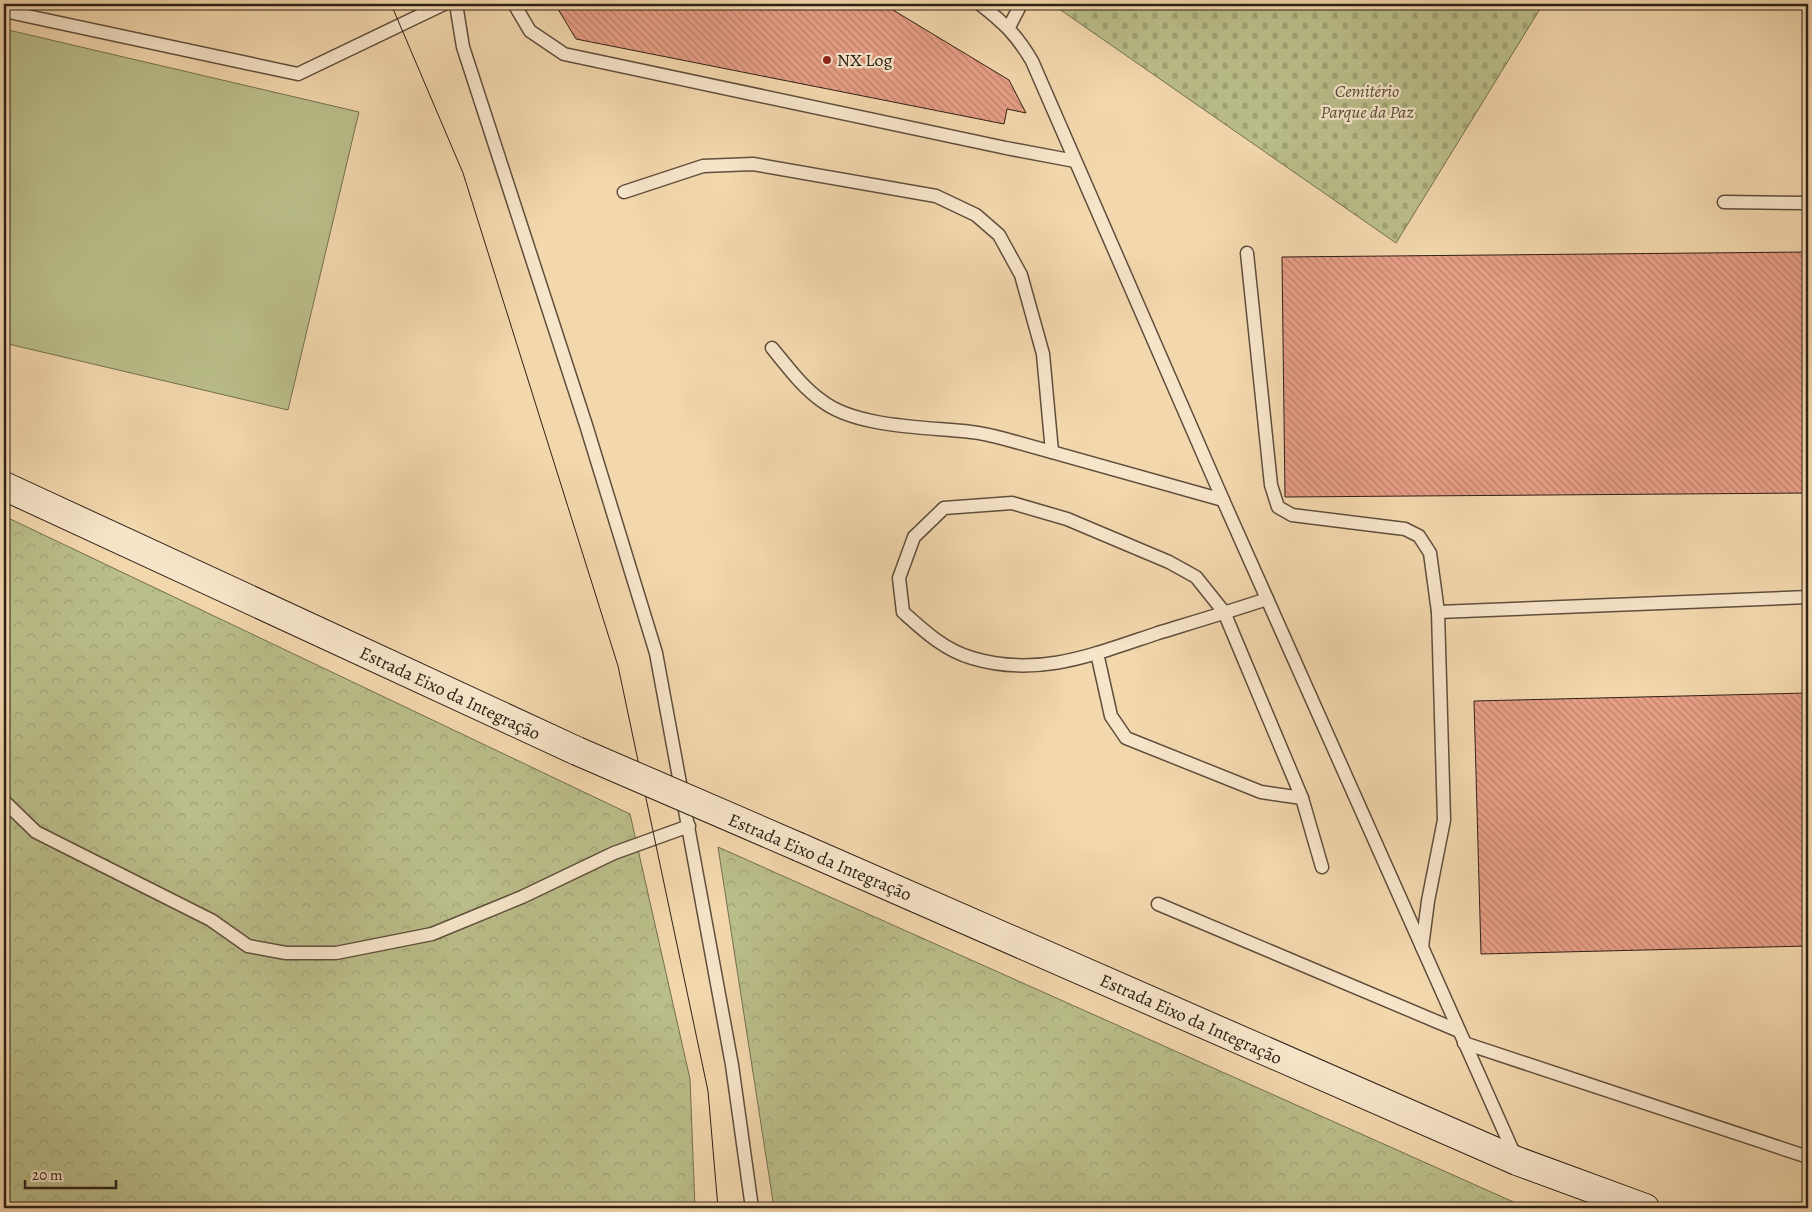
<svg xmlns="http://www.w3.org/2000/svg" width="1812" height="1212" font-family="Alegreya,serif">
  <style>
    .forest { fill: url(#forest-crowns); stroke: #746f50 }
    .cemetery { fill: url(#cemetery-stones); stroke: #746f50 }
    .garden { fill: #babe8a; stroke: #746f50 }
    .building { fill: url(#building-back-hatch); stroke: #2f2016 }
    .lines { fill: none; stroke-linecap: round; stroke-linejoin: round }
    .lane-casing { stroke: #604e3c; stroke-width: 15 }
    .secondary-casing { stroke: #2f2016; stroke-width: 30 }
    .lane { stroke: #f7e5ca; stroke-width: 12 }
    .secondary { stroke: #f7e5ca; stroke-width: 28 }
    .tram { stroke: #2f2016; stroke-width: 1 }
    .secondary-bridge-casing { stroke: #2f2016; stroke-width: 30; stroke-linecap: butt }
    .secondary-bridge { stroke: #f7e5ca; stroke-width: 28 }
    .poi-dot { fill: #8f2418; stroke: #f7e5ca; stroke-width: 2 }
    .labels { text-anchor: middle; stroke-width: 4.5; stroke-linejoin: round; paint-order: stroke }
    .poi-label { font-size: 18px; fill: #2f2016; stroke: #f7e5ca; text-anchor: start }
    .park-label { font-size: 18px; font-style: italic; fill: #594f39; stroke: #f7e5ca }
    .street-label { font-size: 18px; fill: #2f2016; stroke: #f7e5ca }
  </style>
  <defs>
    <pattern id="forest-crowns" width="20" height="18" patternUnits="userSpaceOnUse" patternTransform="scale(1.25)"><rect width="20" height="18" fill="#babe8a"/><path d="M2 6a3 3 0 1 1 6 0M12 15a3 3 0 1 1 6 0" fill="none" stroke="#a0a376"/></pattern>
    <pattern id="cemetery-stones" width="16" height="16" patternUnits="userSpaceOnUse" patternTransform="scale(1.25)"><rect width="16" height="16" fill="#babe8a"/><path d="M2 7V4a2 2 0 0 1 4 0v3zM10 15v-3a2 2 0 0 1 4 0v3z" fill="#a0a376"/></pattern>
    <pattern id="building-back-hatch" width="6" height="6" patternUnits="userSpaceOnUse" patternTransform="scale(1.25)"><rect width="6" height="6" fill="#e79e85"/><path d="M-1 5l2 2M0 0l6 6M5-1l2 2" fill="none" stroke="#bc806c"/></pattern>
  </defs>
  <rect width="100%" height="100%" fill="#f3d7ad"/>
  <filter id="stains"><feTurbulence type="fractalNoise" baseFrequency=".004" numOctaves="4"/><feColorMatrix values="0 0 0 0 .2 0 0 0 0 .09 0 0 0 0 .02 0 0 0 .5 -.17"/></filter>
  <radialGradient id="worn" r=".72"><stop offset=".6" stop-color="#630" stop-opacity="0"/><stop offset="1" stop-color="#630" stop-opacity=".3"/></radialGradient>
  <g class="forest">
    <path d="M4 516 630 814 690 1079 695 1208H4Z"/>
    <path d="M718 847 1527 1208H774Z"/>
  </g>
  <path class="cemetery" d="M1052 4H1543L1396 243Z"/>
  <path class="garden" d="M4 29 359 112 288 410 4 343Z"/>
  <g class="building">
    <path d="M555 4H897L893 10 1009 80 1026 113 1007 109 1004 124 576 39Z"/>
    <path d="M1808 252V493L1285 497 1282 257Z"/>
    <path d="M1808 693V946L1481 954 1474 701Z"/>
  </g>
  <g class="lines">
    <defs>
      <g id="lane">
        <path d="M456 4 463 47 586 425 656 653 732 1065 752 1208"/>
        <path d="M514 4 530 31 564 54 1006 148 1075 161"/>
        <path d="M980 4C1004 23 1016 34 1032 61L1223 500 1516 1158"/>
        <path d="M4 11 298 74 444 4"/>
        <path d="M1009 27 1021 4"/>
        <path d="M624 192 703 166 753 164 936 196 976 215 999 235 1021 275 1043 354 1052 452"/>
        <path d="M1724 202 1808 203"/>
        <path d="M1247 253 1271 485 1278 507 1292 515 1405 529 1419 536 1430 553 1438 612 1444 820 1428 901 1422 947"/>
        <path d="M772 348C787 366 802 387 822 401 857 428 928 427 971 432 982 433 994 436 1005 439L1223 500"/>
        <path d="M1267 599C1231 611 1194 622 1158 633 1095 654 1039 678 972 658 944 650 923 630 903 612L899 578 914 537 944 508 1012 503 1067 519 1169 562 1196 577 1224 612 1302 798 1322 867"/>
        <path d="M1438 612 1808 597"/>
        <path d="M1097 653 1111 716 1126 738 1261 792 1302 798"/>
        <path d="M4 801 36 832 211 920 248 946 286 953H336L432 934 522 897 614 853 689 826"/>
        <path d="M1158 904 1459 1031"/>
        <path d="M1464 1043 1808 1157"/>
      </g>
      <g id="secondary">
        <path d="M4 486 577 751"/>
        <path d="M799 847 1517 1161 1645 1208"/>
      </g>
    </defs>
    <use href="#lane" class="lane-casing"/>
    <use href="#secondary" class="secondary-casing"/>
    <use href="#lane" class="lane"/>
    <use href="#secondary" class="secondary"/>
    <path class="tram" d="M391 4 463 173 618 666 708 1091 718 1208"/>
    <defs>
      <path id="secondary-bridge" d="M577 751 799 847"/>
    </defs>
    <use href="#secondary-bridge" class="secondary-bridge-casing"/>
    <use href="#secondary-bridge" class="secondary-bridge"/>
  </g>
  <circle class="poi-dot" cx="827" cy="60" r="5"/>
  <g class="labels">
    <g class="poi-label">
      <text x="837" y="66">NX Log</text>
    </g>
    <g class="park-label">
      <text x="1367" y="97">Cemitério<tspan x="1367" dy="21">Parque da Paz</tspan></text>
    </g>
    <g class="street-label">
      <text transform="translate(450 693) rotate(25)" y="6">Estrada Eixo da Integração</text>
      <text transform="translate(820 857) rotate(23)" y="6">Estrada Eixo da Integração</text>
      <text transform="translate(1191 1019) rotate(24)" y="6">Estrada Eixo da Integração</text>
    </g>
  </g>
  <rect width="1812" height="1212" fill="none" stroke="#f3d7ad" stroke-width="20"/>
  <rect x="5" y="5" width="1802" height="1202" fill="none" stroke="#2f2016" stroke-width="2.5"/>
  <rect x="10" y="10" width="1792" height="1192" fill="none" stroke="#2f2016"/>
  <path d="M25 1180v8h91v-8" fill="none" stroke="#2f2016" stroke-width="2.5"/>
  <text x="32" y="1180" font-size="15" fill="#2f2016" stroke="#f7e5ca" stroke-width="4" paint-order="stroke">20 m</text>
  <rect width="100%" height="100%" filter="url(#stains)"/>
  <rect width="100%" height="100%" fill="url(#worn)"/>
</svg>
